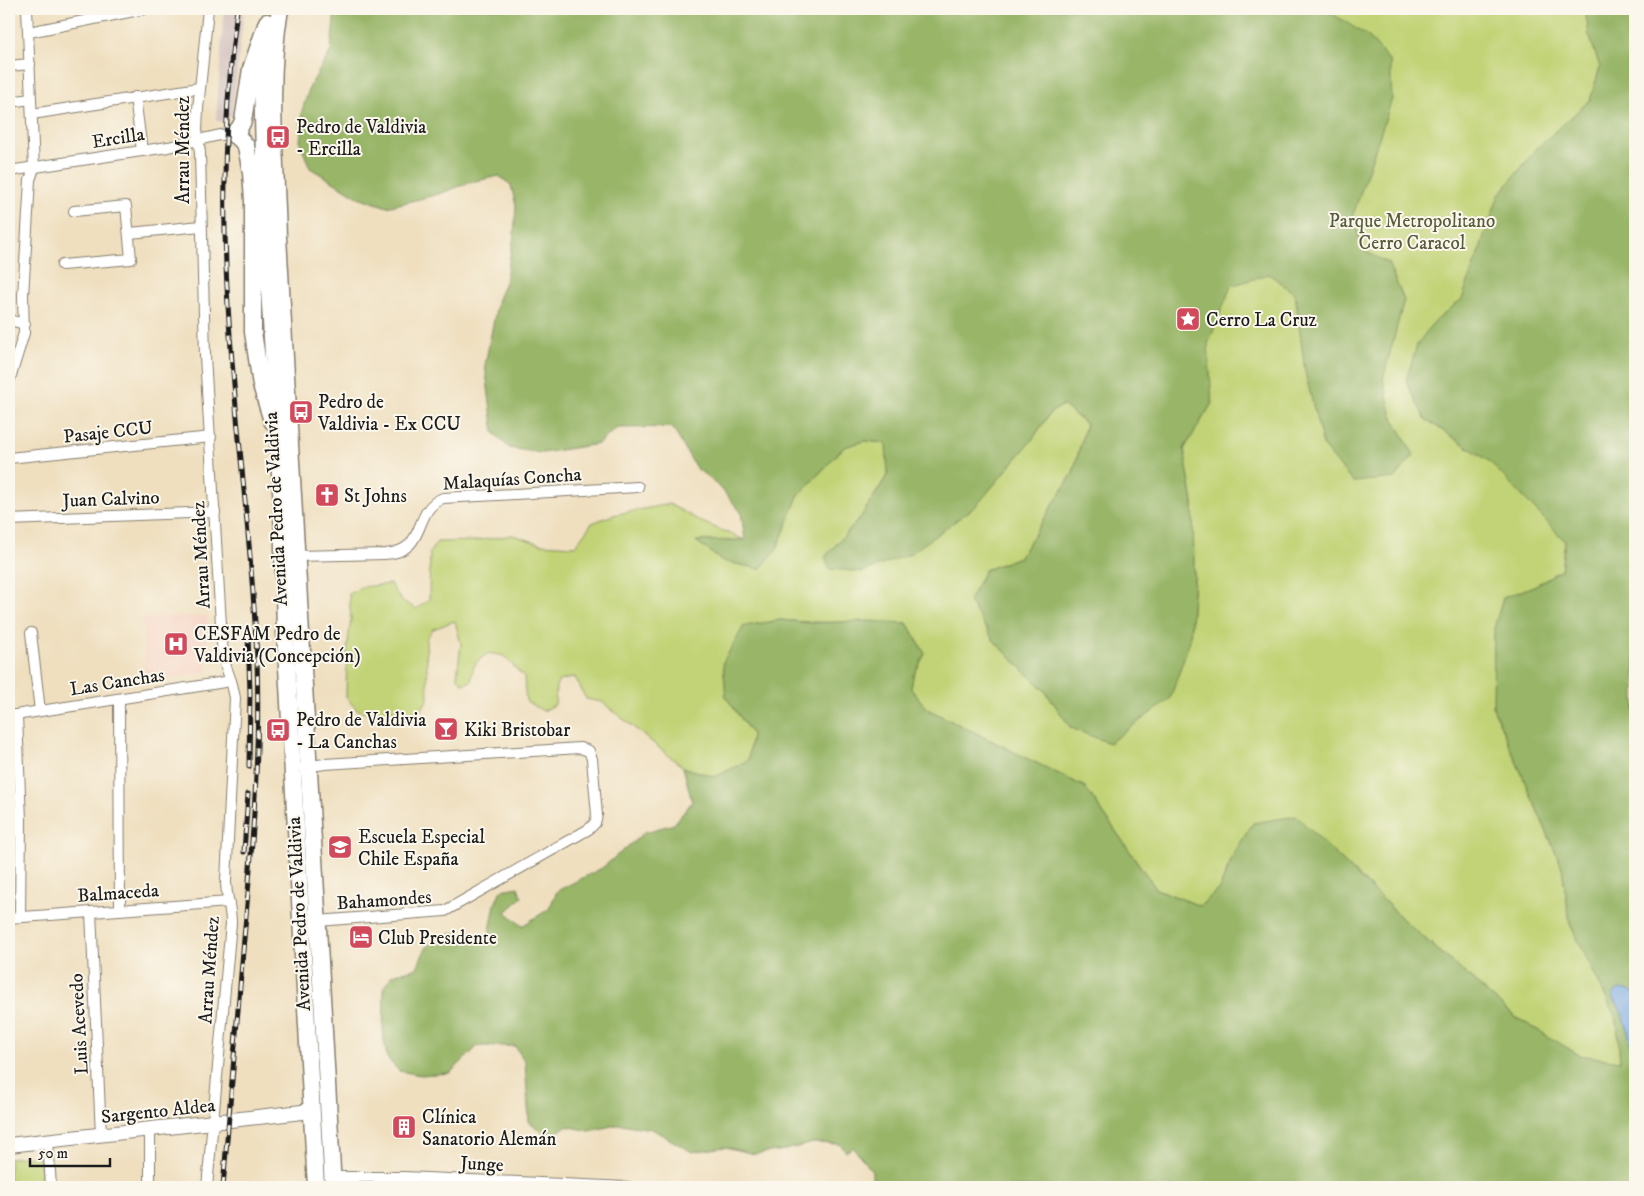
<svg xmlns="http://www.w3.org/2000/svg" width="1644" height="1196" font-family="'IM FELL DW Pica',serif">
  <style>
    .built { fill: #f5d2c2 }
    .industrial { fill: #d1bfbd }
    .green { fill: #c1d376; stroke: #6e7849 }
    .forest { fill: #98b567; stroke: #5a6842 }
    .water { fill: #79a8e3; stroke: #4a6280 }
    .lines { fill: none; stroke-linecap: round; stroke-linejoin: round }
    .street-casing { stroke: #867e6e; stroke-width: 12 }
    .secondary-casing { stroke: #867e6e; stroke-width: 16 }
    .primary-casing { stroke: #867e6e; stroke-width: 19 }
    .street { stroke: #fff; stroke-width: 10 }
    .secondary { stroke: #fff; stroke-width: 14 }
    .primary { stroke: #fff; stroke-width: 16 }
    .rail-casing { stroke: #1c1c1c; stroke-width: 5 }
    .rail { stroke: #fbf7ec; stroke-width: 3; stroke-dasharray: 9; stroke-linecap: butt }
    .labels { text-anchor: middle; stroke-width: 4; stroke-linejoin: round; paint-order: stroke }
    .poi-label { font-size: 19px; fill: #1c1c1c; stroke: #fbf7ec; text-anchor: start }
    .street-label { font-size: 19px; fill: #1c1c1c; stroke: #fbf7ec }
    .park-label { font-size: 19px; fill: #565c3c; stroke: #fbf7ec }
  </style>
  <rect width="100%" height="100%" fill="#fbf7ec"/>
  <filter id="ink" filterUnits="userSpaceOnUse"><feTurbulence type="fractalNoise" baseFrequency=".02" numOctaves="2"/><feDisplacementMap in="SourceGraphic" scale="10" xChannelSelector="R" yChannelSelector="G"/><feConvolveMatrix kernelMatrix="1 2 1 2 8 2 1 2 1" color-interpolation-filters="sRGB"/></filter>
  <filter id="wash" filterUnits="userSpaceOnUse"><feTurbulence type="fractalNoise" baseFrequency=".0096" numOctaves="4" result="noise"/><feDisplacementMap in="SourceGraphic" scale="20" xChannelSelector="R" yChannelSelector="G"/><feGaussianBlur stdDeviation="1.12" result="paint"/><feColorMatrix in="noise" values="0 0 0 0 0 0 0 0 0 0 0 0 0 0 0 0 0 1.4 0 .05"/><feComposite in="paint" operator="in"/></filter>
  <g filter="url(#wash)">
    <rect width="100%" height="100%" fill="#efdfbf"/>
    <path class="built" d="M208 616 207 672 145 681 143 617Z"/>
    <path class="industrial" d="M224 9H244L232 114 224 122 216 121Z"/>
    <g class="green">
      <path d="M1199 9H1635L1530 502 1565 541 1561 570 1534 586 1503 598 1493 708 1562 867 1570 924 1617 1020 1620 1062 1579 1055 1514 1016 1408 924 1345 863 1234 853 1220 888 1200 906 1156 889 1085 787 927 709 911 689 913 676 925 654 907 623C864 621 822 624 780 620L726 697 752 734 749 760 715 777 683 767 602 702 586 699 575 677 559 681 556 686 555 705 543 711 526 701 524 677 504 656 489 653C475 662 473 664 471 681L463 684 457 676 461 644 455 621 433 629 426 639 428 699 421 710 393 711 372 716 356 709 346 697 347 650 351 619 349 594 361 587 390 584 401 600 416 609 429 600 430 552 437 542 475 541 513 535 541 544 575 546 592 523 613 515 669 504 702 522 745 540 697 541 722 561 777 549 798 496 844 447 864 441 886 443 888 474 861 517 825 557 1032 440 1050 413 1063 405 1086 424 1073 473 1020 557 985 570 994 641 1045 691 1071 728 1190 640 1194 577 1193 503 1184 449 1212 403 1147 382Z"/>
      <path d="M40 1156 42 1187H9V1158Z"/>
    </g>
    <g class="forest">
      <path d="M335 9H1325L1369 37 1390 62 1392 99 1353 215 1363 250 1388 263 1404 300 1383 379 1392 416 1414 455 1395 478 1353 482 1323 446 1305 372 1295 294 1269 274 1231 286 1208 344 1212 403 1184 449 1193 503 1194 577 1190 640 1170 699 1109 743 1071 728 1045 691 994 641 969 601 985 570 1020 557 1073 473 1086 424 1063 405 1050 413 1032 440 976 506 910 554 863 572 830 569 825 557 861 517 888 474 886 443 864 441 844 447 798 496 777 549 760 569 722 561 696 541 745 540 741 512 718 485 696 468 672 427 617 428 598 444 542 453 509 448 494 433 485 365 498 299 505 282 514 236 516 206 511 185 499 176 471 182 439 194 387 207 358 197 310 168 300 143 302 111 310 86 331 51Z"/>
      <path d="M1585 9H1635V997L1632 991 1612 996C1627 1017 1632 1041 1632 1067L1635 1070V1187H872V1171L853 1147 846 1152 840 1144 813 1143 785 1150 754 1154 725 1147 692 1152 652 1129 621 1124 589 1131 566 1126 550 1138 529 1122 525 1062 515 1046H478L450 1073 421 1075 399 1071 387 1058 383 1035 384 987 392 975 417 968C427 942 430 939 458 932L468 938 489 936 495 904 501 890 518 887 522 897 506 912 522 926 549 909 557 891 602 868 645 832 674 824 692 802 683 767 715 777 748 760 752 734 726 697 723 662 744 626 780 620 812 623 867 621 907 623 925 654 913 676 911 689 927 709 1085 787 1156 889 1200 906 1220 888 1234 853 1253 823 1296 816 1408 924 1514 1016 1579 1055 1620 1061 1617 1020 1570 924 1562 867 1493 708 1494 628 1503 598 1534 586 1561 570 1565 541 1489 461 1425 419 1406 381 1417 345 1432 324 1462 299 1499 195 1538 147 1590 100 1600 67 1589 35Z"/>
    </g>
    <path class="water" d="M1619 989 1632 991 1635 997V1070L1632 1067C1632 1041 1627 1017 1612 995Z"/>
  </g>
  <g filter="url(#ink)">
    <g class="lines">
      <defs>
        <g id="street">
          <path d="M29 32 144 9"/>
          <path d="M9 66 30 64"/>
          <path d="M135 97 142 151"/>
          <path d="M9 102 31 99"/>
          <path d="M32 114 199 88"/>
          <path d="M9 171 168 147 220 135 232 134"/>
          <path d="M130 233 201 226"/>
          <path d="M62 265 131 259 126 206 74 211"/>
          <path d="M9 320 25 324"/>
          <path d="M9 382 24 333 23 296 30 180 34 168 27 9"/>
          <path d="M9 458 211 437"/>
          <path d="M9 520 215 512"/>
          <path d="M297 556 385 554C429 551 411 511 443 498L638 487"/>
          <path d="M31 633 40 711"/>
          <path d="M119 699 120 910"/>
          <path d="M17 715 21 821 20 917"/>
          <path d="M9 716 231 681"/>
          <path d="M304 767 325 764 580 748 589 751 592 759 597 815 595 823 589 829 445 911 318 921"/>
          <path d="M91 912 101 1135"/>
          <path d="M9 918 229 902"/>
          <path d="M48 1141 51 1187"/>
          <path d="M333 1177H404L628 1187"/>
          <path d="M150 1187V1130"/>
          <path d="M207 1187 231 923C231 908 226 896 226 881L235 698 232 684 223 658 205 356 200 153 197 130 198 109 208 9"/>
        </g>
        <path id="secondary" d="M9 1145 311 1111"/>
        <g id="primary">
          <path d="M280 9C267 82 276 162 278 237L333 1187"/>
          <path d="M267 22 251 69 243 121 239 129 232 134 240 139 246 146 251 173 253 200V332L261 385 272 421"/>
          <path d="M264 48 262 76 266 237 282 506 285 631 316 1187"/>
        </g>
      </defs>
      <use href="#street" class="street-casing"/>
      <use href="#secondary" class="secondary-casing"/>
      <use href="#primary" class="primary-casing"/>
      <use href="#street" class="street"/>
      <use href="#secondary" class="secondary"/>
      <use href="#primary" class="primary"/>
      <defs>
        <g id="rail">
          <path d="M248 634 250 693 249 767"/>
          <path d="M244 852 248 794"/>
          <path d="M223 1187C230 1100 238 1014 245 927 253 838 260 749 257 660 252 535 233 412 227 287 222 194 225 101 237 9"/>
        </g>
      </defs>
      <use href="#rail" class="rail-casing"/>
      <use href="#rail" class="rail"/>
    </g>
  </g>
  <defs>
    <symbol id="bus-square" viewBox="-11 -11 22 22"><rect x="-9" y="-9" width="18" height="18" rx="4" fill="#d1495b" stroke="#fbf7ec"/><path d="M-5-6H5V4H4V6H2V4H-2V6H-4V4H-5ZM-3.5-4V0h7V-4ZM-3.5 1.2v1.5H-2V1.2ZM2 1.2v1.5H3.5V1.2Z" fill="#fff"/></symbol>
    <symbol id="sight-square" viewBox="-11 -11 22 22"><rect x="-9" y="-9" width="18" height="18" rx="4" fill="#d1495b" stroke="#fbf7ec"/><path d="M0-6L1.8-2.2L6-1.7L2.9 1.2L3.7 5.4L0 3.3L-3.7 5.4L-2.9 1.2L-6-1.7L-1.8-2.2Z" fill="#fff"/></symbol>
    <symbol id="church-square" viewBox="-11 -11 22 22"><rect x="-9" y="-9" width="18" height="18" rx="4" fill="#d1495b" stroke="#fbf7ec"/><path d="M-1.2-6h2.4v3.5h3.3v2.4h-3.3V6h-2.4V-.1h-3.3v-2.4h3.3Z" fill="#fff"/></symbol>
    <symbol id="hospital-square" viewBox="-11 -11 22 22"><rect x="-9" y="-9" width="18" height="18" rx="4" fill="#d1495b" stroke="#fbf7ec"/><path d="M-5-5h3v3.5h4V-5h3V5h-3V1.5h-4V5h-3Z" fill="#fff"/></symbol>
    <symbol id="bar-square" viewBox="-11 -11 22 22"><rect x="-9" y="-9" width="18" height="18" rx="4" fill="#d1495b" stroke="#fbf7ec"/><path d="M-6-5H6L.8 .8V4.5H3.5V6h-7V4.5H-.8V.8Z" fill="#fff"/></symbol>
    <symbol id="school-square" viewBox="-11 -11 22 22"><rect x="-9" y="-9" width="18" height="18" rx="4" fill="#d1495b" stroke="#fbf7ec"/><path d="M0-5L7-2L0 1L-7-2ZM-4 1L0 2.5L4 1V4Q0 6-4 4Z" fill="#fff"/></symbol>
    <symbol id="hotel-square" viewBox="-11 -11 22 22"><rect x="-9" y="-9" width="18" height="18" rx="4" fill="#d1495b" stroke="#fbf7ec"/><path d="M-6-4.5h1.5V1H6V5H4.5V3h-9V5H-6ZM-4 0a1.8 1.8 0 1 1 3.6 0ZM.5 0V-2.5h3Q6-2.5 6 0Z" fill="#fff"/></symbol>
    <symbol id="building-square" viewBox="-11 -11 22 22"><rect x="-9" y="-9" width="18" height="18" rx="4" fill="#d1495b" stroke="#fbf7ec"/><path d="M-4-6H4V6H1V3H-1V6H-4ZM-2.5-4.3h1.7v1.8h-1.7ZM.8-4.3h1.7v1.8H.8ZM-2.5-1h1.7V.8h-1.7ZM.8-1h1.7V.8H.8Z" fill="#fff"/></symbol>
  </defs>
  <g fill-rule="evenodd">
    <use href="#bus-square" x="264" y="123" width="28" height="28"/>
    <use href="#sight-square" x="1174" y="305" width="28" height="28"/>
    <use href="#bus-square" x="287" y="398" width="28" height="28"/>
    <use href="#church-square" x="313" y="481" width="28" height="28"/>
    <use href="#hospital-square" x="162" y="630" width="28" height="28"/>
    <use href="#bar-square" x="432" y="715" width="28" height="28"/>
    <use href="#bus-square" x="264" y="716" width="28" height="28"/>
    <use href="#school-square" x="326" y="833" width="28" height="28"/>
    <use href="#hotel-square" x="347" y="923" width="28" height="28"/>
    <use href="#building-square" x="390" y="1113" width="28" height="28"/>
  </g>
  <g class="labels">
    <g class="poi-label">
      <text x="296" y="133">Pedro de Valdivia<tspan x="296" dy="22">- Ercilla</tspan></text>
      <text x="1206" y="326">Cerro La Cruz</text>
      <text x="318" y="408">Pedro de<tspan x="318" dy="22">Valdivia - Ex CCU</tspan></text>
      <text x="344" y="502">St Johns</text>
      <text x="194" y="640">CESFAM Pedro de<tspan x="194" dy="22">Valdivia (Concepción)</tspan></text>
      <text x="296" y="726">Pedro de Valdivia<tspan x="296" dy="22">- La Canchas</tspan></text>
      <text x="464" y="736">Kiki Bristobar</text>
      <text x="358" y="843">Escuela Especial<tspan x="358" dy="22">Chile España</tspan></text>
      <text x="378" y="944">Club Presidente</text>
      <text x="422" y="1123">Clínica<tspan x="422" dy="22">Sanatorio Alemán</tspan></text>
    </g>
    <g class="street-label">
      <text transform="translate(118 137) rotate(-9)" y="7">Ercilla</text>
      <text transform="translate(182 150) rotate(-90)" y="7">Arrau Méndez</text>
      <text transform="translate(108 431) rotate(-6)" y="7">Pasaje CCU</text>
      <text transform="translate(512 478) rotate(-4)" y="7">Malaquías Concha</text>
      <text transform="translate(111 498) rotate(-2)" y="7">Juan Calvino</text>
      <text transform="translate(275 509) rotate(-93)" y="7">Avenida Pedro de Valdivia</text>
      <text transform="translate(200 555) rotate(-93)" y="7">Arrau Méndez</text>
      <text transform="translate(117 681) rotate(-9)" y="7">Las Canchas</text>
      <text transform="translate(118 892) rotate(-4)" y="7">Balmaceda</text>
      <text transform="translate(384 899) rotate(-4)" y="7">Bahamondes</text>
      <text transform="translate(298 914) rotate(-93)" y="7">Avenida Pedro de Valdivia</text>
      <text transform="translate(208 970) rotate(-86)" y="7">Arrau Méndez</text>
      <text transform="translate(78 1024) rotate(-93)" y="7">Luis Acevedo</text>
      <text transform="translate(158 1110) rotate(-6)" y="7">Sargento Aldea</text>
      <text transform="translate(482 1163) rotate(3)" y="7">Junge</text>
    </g>
    <g class="park-label">
      <text x="1412" y="227">Parque Metropolitano<tspan x="1412" dy="22">Cerro Caracol</tspan></text>
    </g>
  </g>
  <rect width="1644" height="1196" fill="none" stroke="#fbf7ec" stroke-width="30"/>
  <path d="M30 1158v8h80v-8" fill="none" stroke="#1c1c1c" stroke-width="2.5"/>
  <text x="38" y="1158" font-size="15" fill="#1c1c1c" stroke="#fbf7ec" stroke-width="4" paint-order="stroke">50 m</text>
</svg>
